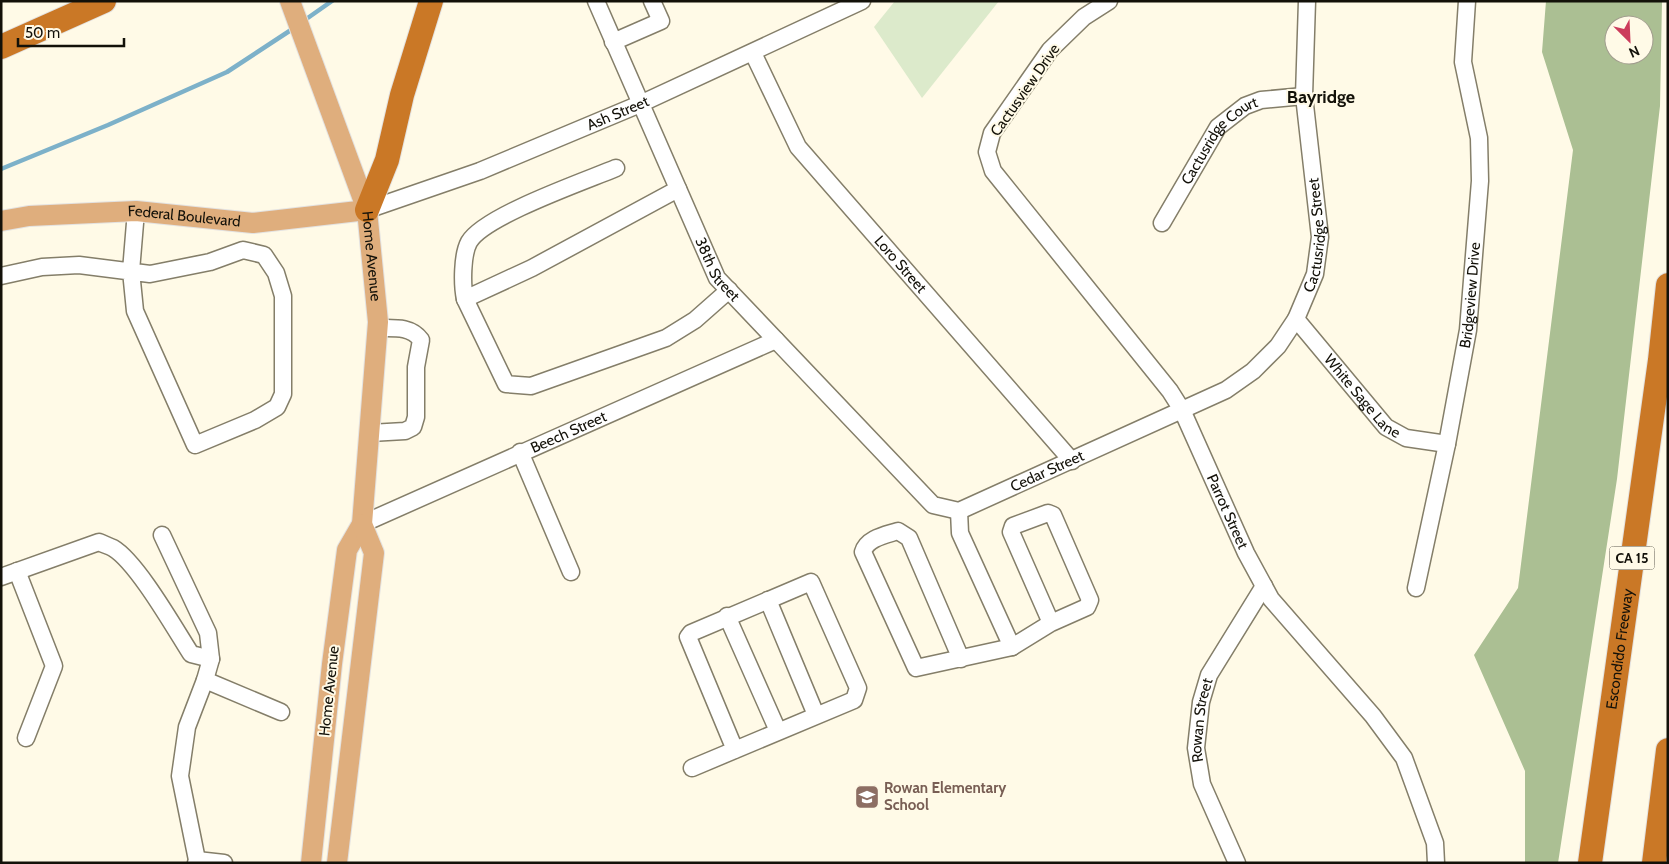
<svg xmlns="http://www.w3.org/2000/svg" width="1669" height="864" font-family="Cabin,sans-serif">
  <style>
    .green { fill: #dceacb }
    .forest { fill: #abbf93; fill-rule: evenodd }
    .lines { fill: none; stroke-linecap: round; stroke-linejoin: round }
    .stream { stroke: #7db1c9; stroke-width: 4.5 }
    .minor-casing { stroke: #847e69; stroke-width: 19 }
    .major-casing { stroke: #e3e2e1; stroke-width: 22 }
    .highway-casing { stroke: #e3e2e1; stroke-width: 26 }
    .minor { stroke: #fff; stroke-width: 16 }
    .major { stroke: #dfae7d; stroke-width: 20 }
    .highway { stroke: #ca7826; stroke-width: 24 }
    .labels { text-anchor: middle; stroke-width: 4; stroke-linejoin: round; paint-order: stroke }
    .shield { fill: #fffae7; stroke: #5a574c; stroke-width: 1 }
    .shield-label { font-size: 14px; font-weight: bold; fill: #131109 }
    .street-label { font-size: 15px; fill: #131109; stroke: #fffae7 }
    .education-label { font-size: 15px; font-weight: bold; fill: #785e54; stroke: #fffae7; text-anchor: start }
    .quarter-label { font-size: 18px; font-weight: bold; fill: #131109; stroke: #fffae7 }
  </style>
  <rect width="100%" height="100%" fill="#fffae7"/>
  <path class="green" d="M895 1H999L922 98 874 27Z"/>
  <path class="forest" d="M1546 1H1662L1660 106 1617 479 1558 863H1525V771L1474 655 1518 588 1573 150 1542 52ZM1614 25H1644V55H1614Z"/>
  <g class="lines">
    <g class="stream">
      <path d="M302 22 332 1"/>
      <path d="M1 169 108 125 227 72 294 28"/>
    </g>
    <defs>
      <g id="minor">
        <path id="s1" d="M596 1 717 278 933 505 959 511 1226 390 1253 371 1278 346 1296 319 1315 274 1320 237 1304 96 1307 1"/>
        <path id="s2" d="M1109 1 1084 17 1050 50 992 133 987 152 993 171 1170 391 1182 410 1246 553 1271 599 1373 716 1404 758 1435 843 1436 863"/>
        <path d="M613 42 661 21 652 1"/>
        <path id="s3" d="M753 53 798 147 1072 461"/>
        <path d="M616 168C585 181 484 216 469 242 462 255 462 285 465 299L532 268 678 189"/>
        <path id="s4" d="M367 210 480 171 640 104 862 1"/>
        <path id="s5" d="M1162 223 1218 127 1245 106 1261 100 1304 96"/>
        <path d="M1 276 42 267 79 265 150 274 210 262 243 250 264 255 276 273 283 296V394L277 407 255 420 195 445 135 311 131 271 136 211"/>
        <path d="M465 299 506 384 531 386 666 338 695 320 729 290"/>
        <path id="s6" d="M1296 319 1386 427 1406 438 1447 444"/>
        <path d="M370 433 405 431 413 427 416 417V367L421 340C411 326 394 328 378 328"/>
        <path d="M520 452 571 572"/>
        <path d="M959 511 960 533 1012 647 1051 623 1087 607 1090 600 1053 515 1048 513 1013 526 1011 532 1051 623"/>
        <path id="s7" d="M362 524 776 340"/>
        <path d="M162 535 208 633 211 659 205 680 187 727 180 776 197 860 196 863"/>
        <path d="M17 571 54 666 26 738"/>
        <path d="M1 577 99 542C103 544 109 546 113 548 137 562 175 629 191 654L211 659"/>
        <path id="s8" d="M1416 588 1447 444 1468 330 1480 181 1479 138 1463 62 1467 1"/>
        <path d="M768 600 816 715"/>
        <path d="M727 616 778 731"/>
        <path d="M961 659 909 538 898 531C886 535 867 538 863 552L916 668 1012 647"/>
        <path d="M205 680 281 712"/>
        <path d="M692 768 854 700 858 688 811 582 691 633 688 637 735 750"/>
        <path d="M197 860 224 863"/>
        <path id="s9" d="M1237 863 1202 784 1196 748 1201 702 1209 675 1264 586"/>
      </g>
      <g id="major">
        <path id="s10" d="M290 1 367 210 378 322 362 524 347 550 332 664 311 863"/>
        <path id="s11" d="M1 221 29 216 136 211 253 223 367 210"/>
        <path d="M337 863 374 553 362 524"/>
      </g>
      <g id="highway">
        <path d="M1 47 104 1"/>
        <path d="M367 210 387 160 402 95 431 1"/>
        <path id="s12" d="M1590 863 1660 360 1668 285"/>
        <path d="M1654 863 1668 750"/>
      </g>
    </defs>
    <use href="#minor" class="minor-casing"/>
    <use href="#major" class="major-casing"/>
    <use href="#highway" class="highway-casing"/>
    <use href="#minor" class="minor"/>
    <use href="#major" class="major"/>
    <use href="#highway" class="highway"/>
  </g>
  <defs>
    <symbol id="school-square" viewBox="-11 -11 22 22"><rect x="-9" y="-9" width="18" height="18" rx="4" fill="#8d6e63" stroke="#fffae7"/><path d="M0-5L7-2L0 1L-7-2ZM-4 1L0 2.5L4 1V4Q0 6-4 4Z" fill="#fff"/></symbol>
  </defs>
  <g fill-rule="evenodd">
    <use href="#school-square" x="853" y="783" width="28" height="28"/>
  </g>
  <g class="labels">
    <rect class="shield" x="1609.5" y="546.5" width="45" height="23" rx="4"/>
    <g class="shield-label">
      <text x="1632" y="563">CA 15</text>
    </g>
    <g class="street-label">
      <text transform="translate(1025 90) rotate(-55)" y="5">Cactusview Drive</text>
      <text dy="5" stroke="none"><textPath href="#s4" startOffset="269">Ash Street</textPath></text>
      <text dy="5" stroke="none"><textPath href="#s5" startOffset="102">Cactusridge Court</textPath></text>
      <text dy="5" stroke="none"><textPath href="#s11" startOffset="184">Federal Boulevard</textPath></text>
      <text dy="5" stroke="none"><textPath href="#s1" startOffset="1124">Cactusridge Street</textPath></text>
      <text dy="5" stroke="none"><textPath href="#s10" startOffset="269">Home Avenue</textPath></text>
      <text dy="5" stroke="none"><textPath href="#s3" startOffset="260">Loro Street</textPath></text>
      <text dy="5" stroke="none"><textPath href="#s1" startOffset="295">38th Street</textPath></text>
      <text dy="5" stroke="none"><textPath href="#s8" startOffset="298">Bridgeview Drive</textPath></text>
      <text dy="5" stroke="none"><textPath href="#s6" startOffset="102">White Sage Lane</textPath></text>
      <text dy="5" stroke="none"><textPath href="#s7" startOffset="226">Beech Street</textPath></text>
      <text dy="5" stroke="none"><textPath href="#s1" startOffset="739">Cedar Street</textPath></text>
      <text dy="5" stroke="none"><textPath href="#s2" startOffset="634">Parrot Street</textPath></text>
      <text dy="5" stroke="none"><textPath href="#s12" startOffset="216">Escondido Freeway</textPath></text>
      <text transform="translate(329 691) rotate(-84)" y="5">Home Avenue</text>
      <text dy="5" stroke="none"><textPath href="#s9" startOffset="151">Rowan Street</textPath></text>
    </g>
    <g class="education-label">
      <text x="884" y="793">Rowan Elementary<tspan x="884" dy="17">School</tspan></text>
    </g>
    <g class="quarter-label">
      <text x="1321" y="103">Bayridge</text>
    </g>
  </g>
  <rect width="1669" height="864" fill="none" stroke="#131109" stroke-width="5"/>
  <g transform="translate(1629 40) rotate(156)"><circle r="24" fill="#fffae7" stroke="#a19d8e"/>
  <path d="M0-4L9 19L0 12L-9 19Z" fill="#cc3c5c"/>
  <text y="-8" font-size="14" font-weight="bold" text-anchor="middle" fill="#131109">N</text>
  </g>
  <path d="M18 38v8h106v-8" fill="none" stroke="#131109" stroke-width="2.5"/>
  <text x="25" y="38" font-size="15" fill="#131109" stroke="#fffae7" stroke-width="4" paint-order="stroke">50 m</text>
</svg>
